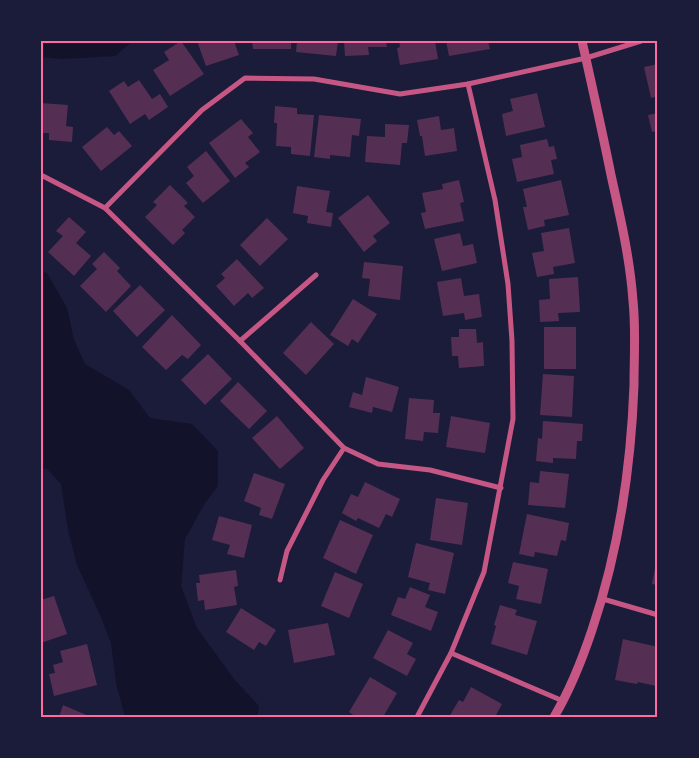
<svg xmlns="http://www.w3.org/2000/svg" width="699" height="758" font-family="'PT Sans',sans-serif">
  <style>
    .water { fill: #12122b }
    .building { fill: #542f53 }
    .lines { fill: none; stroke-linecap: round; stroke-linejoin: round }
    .minor { stroke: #c65784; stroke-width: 5 }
    .tertiary { stroke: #c65784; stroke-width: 9 }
    .neatline { fill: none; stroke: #ff6b9d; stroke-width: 2 }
  </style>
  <rect width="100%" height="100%" fill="#1b1b3a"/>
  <g class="water">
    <path d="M41 41H133L115 56 63 59 41 57Z"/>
    <path d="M41 271 47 273 67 308 74 340 85 364 129 390 150 418 192 424 218 451V486L205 503 185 539 181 586 197 628 234 679 259 706 257 717H124V713L116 683 111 643 100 615 77 565 68 530 61 484 47 469 41 468Z"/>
  </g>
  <g class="building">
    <path d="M181 41 204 74 170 96 153 70 169 60 164 52Z"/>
    <path d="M197 41H234L239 55 206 66Z"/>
    <path d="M252 41H291V49H253Z"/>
    <path d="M297 41H338L336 56 296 52Z"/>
    <path d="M352 41H386L387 47H368L369 55 345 56 344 42Z"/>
    <path d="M399 41H435L438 59 400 65 397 48 400 47Z"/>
    <path d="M446 41H488L490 49 449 56Z"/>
    <path d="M658 64V96L651 98 644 67Z"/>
    <path d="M139 80 152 99 160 94 168 107 149 120 145 114 130 124 109 91 124 81 128 87Z"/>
    <path d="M537 93 545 127 506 136 502 114 513 111 510 99Z"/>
    <path d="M41 103 68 105 66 126 73 127 72 142 49 140V133H41Z"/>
    <path d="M275 106 297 108V114L314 115 310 156 291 154V147L276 146 277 123H274Z"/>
    <path d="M658 113V131L652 132 648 115Z"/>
    <path d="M319 115 361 119 359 136 352 135 350 157 330 155V159L314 157Z"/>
    <path d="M439 116 441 130 454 128 457 151 425 156 422 136H420L417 120Z"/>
    <path d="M241 119 253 133 248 137 260 152 245 163 249 167 235 178 209 143Z"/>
    <path d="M385 124 409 125 407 143H402L400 165 365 162 367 136 385 137Z"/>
    <path d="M107 127 114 135 119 131 132 146 101 171 82 147Z"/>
    <path d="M547 139 549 147 554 146 557 159 551 160 554 174 517 182 512 159 522 157 520 145Z"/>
    <path d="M206 151 230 181 203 203 186 183 194 176 187 167Z"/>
    <path d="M459 180 464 202 460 203 464 221 425 229 421 213 426 212 422 193 443 189 442 184Z"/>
    <path d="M561 180 569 215 544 220 545 226 528 230 523 207H527L523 189Z"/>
    <path d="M170 185 188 203 184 206 195 217 182 230 185 233 173 245 145 217 157 205 153 202Z"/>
    <path d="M297 186 330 191 326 212 333 213 331 227 307 223 308 216 293 213Z"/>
    <path d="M368 195 390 223 373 236 377 241 364 252 338 218Z"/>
    <path d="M69 217 86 232 76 243 91 256 74 276 48 252 63 236 56 231Z"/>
    <path d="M267 218 288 239 260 266 240 245Z"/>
    <path d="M569 228 575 263 553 267 554 274 537 277 532 253 544 251 541 233Z"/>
    <path d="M460 233 463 246 473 244 477 263 442 271 434 239Z"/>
    <path d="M104 252 120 268 117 271 131 286 106 312 80 286 97 269 92 264Z"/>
    <path d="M237 259 264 288 252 298 248 293 234 306 216 286 225 278 221 274Z"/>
    <path d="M364 262 403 266 400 300 368 296 370 279 362 278Z"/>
    <path d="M578 277 580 312 558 313 559 321 540 322 539 300 550 299 549 279Z"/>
    <path d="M461 278 464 296 479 294 482 317 465 320 464 313 443 316 437 282Z"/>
    <path d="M140 285 165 310 137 337 113 311Z"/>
    <path d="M353 299 377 314 358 343 352 339 348 346 330 335Z"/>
    <path d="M172 315 201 345 188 359 182 355 166 370 142 347Z"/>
    <path d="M311 322 334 344 306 375 283 353Z"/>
    <rect x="544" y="327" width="32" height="42"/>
    <path d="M459 329H476L477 343 483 342 484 366 459 368 458 356H452L451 337H459Z"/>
    <path d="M208 354 232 379 205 405 181 380Z"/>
    <path d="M543 374 574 376 572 417 540 415Z"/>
    <path d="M366 377 399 387 392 412 373 407 372 413 349 407 353 392 362 395Z"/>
    <path d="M238 382 267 411 249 429 220 401Z"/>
    <path d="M409 398 434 400 433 413H440L438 433 424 432 423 441 405 439Z"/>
    <path d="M277 416 304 448 280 469 252 438Z"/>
    <path d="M451 416 490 423 485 453 446 447Z"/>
    <path d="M543 421 583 424 582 441H577L576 459 553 458V463L536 461 538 438 542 439Z"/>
    <path d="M540 471 569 474 565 508 528 505 530 482 539 483Z"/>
    <path d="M254 473 285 484 272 519 259 515 261 508 244 501Z"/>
    <path d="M365 482 400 499 392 517 386 514 379 528 358 518 356 521 342 513 351 494 358 497Z"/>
    <path d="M436 498 468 503 462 545 430 540Z"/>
    <path d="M527 514 569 523 566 541 561 540 557 556 535 552 534 557 519 554Z"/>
    <path d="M219 516 252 525 244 558 227 554 230 545 212 540Z"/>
    <path d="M340 520 373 535 356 574 323 558Z"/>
    <path d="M416 543 454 553 445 594 428 590 430 583 408 577Z"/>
    <path d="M513 562 548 569 541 604 516 599 519 586 508 583Z"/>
    <path d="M655 568H658V585L652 584Z"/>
    <path d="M236 570 238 586 234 587 237 605 205 610 204 600 198 601 196 583H200L199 575Z"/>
    <path d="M335 572 363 584 349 618 321 606Z"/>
    <path d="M410 587 430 595 425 607 438 612 431 631 391 615 398 597 405 599Z"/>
    <path d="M54 596 67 634 41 643V600Z"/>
    <path d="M500 605 517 610 515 615 537 621 527 655 491 644 496 626 494 625Z"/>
    <path d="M241 608 276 630 266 646 259 642 254 650 226 632Z"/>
    <path d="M328 623 335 655 294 663 288 630Z"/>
    <path d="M388 630 413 643 407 654 416 659 407 676 373 658Z"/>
    <path d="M623 639 658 647V678L656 686 638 682 637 684 615 680Z"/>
    <path d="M87 644 97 685 54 696 49 674 55 673 53 665 63 662 60 651Z"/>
    <path d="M370 677 397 693 383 717H356L349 712Z"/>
    <path d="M471 687 502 704 495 717H449L459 700 463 702Z"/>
    <path d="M63 705 91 717H59Z"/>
  </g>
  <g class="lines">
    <g class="minor">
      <path d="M41 175 105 208 240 341 344 448 378 464 430 470 501 488"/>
      <path d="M105 208 202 110 245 78 314 79 400 94 468 84 586 58 641 41"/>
      <path d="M240 341 316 275"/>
      <path d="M280 580 287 551 323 480 344 448"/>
      <path d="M603 599 658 615"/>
      <path d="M451 653 563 701"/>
      <path d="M417 717 451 653 484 572 513 419 512 341 508 284 495 200 468 84"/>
    </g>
    <path class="tertiary" d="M554 717C570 690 582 660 592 630 619 550 631 469 634 385 634 357 636 329 633 301 630 258 620 216 611 175 602 130 592 86 582 41"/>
  </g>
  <rect width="699" height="758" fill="none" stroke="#1b1b3a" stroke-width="85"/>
  <rect x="42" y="42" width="614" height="674" class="neatline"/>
</svg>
